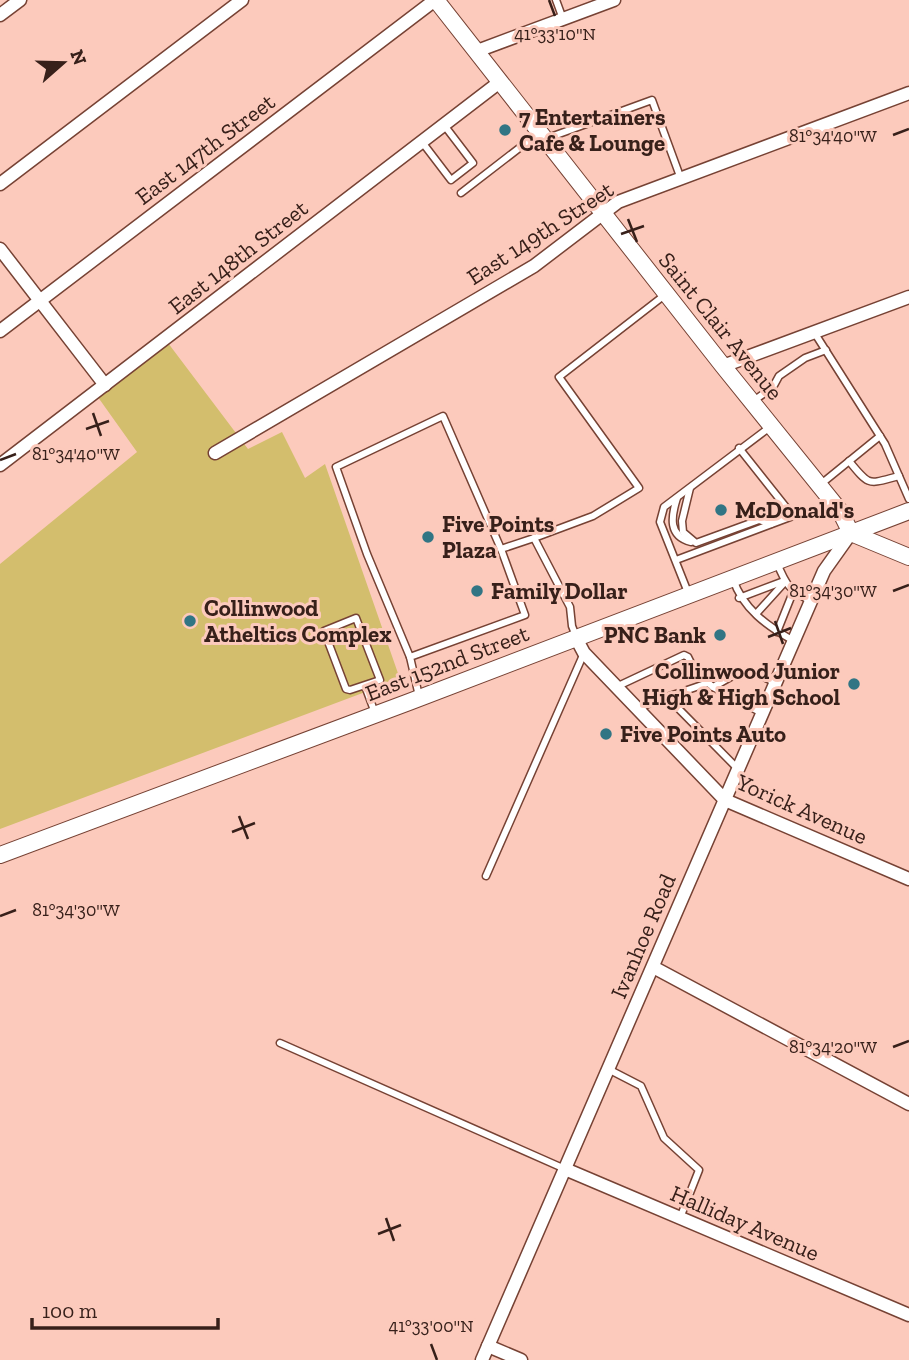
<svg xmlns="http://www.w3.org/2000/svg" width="909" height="1360" font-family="'Zilla Slab',serif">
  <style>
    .grass { fill: #d3be6d }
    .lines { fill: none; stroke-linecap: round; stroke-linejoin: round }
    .lane-casing { stroke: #764234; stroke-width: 9 }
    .street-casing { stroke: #764234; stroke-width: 15 }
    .secondary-casing { stroke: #764234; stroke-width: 18 }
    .lane { stroke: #fff; stroke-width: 6 }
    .street { stroke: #fff; stroke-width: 12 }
    .secondary { stroke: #fff; stroke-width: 16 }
    .ticks { fill: none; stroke: #37201a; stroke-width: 2.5 }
    .poi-dot { fill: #317584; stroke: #fccabc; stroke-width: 2.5 }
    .labels { text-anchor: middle; stroke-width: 6; stroke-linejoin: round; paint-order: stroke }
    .poi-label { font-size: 23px; font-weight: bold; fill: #37201a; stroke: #fccabc; text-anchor: start }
    .street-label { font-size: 23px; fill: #37201a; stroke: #fccabc }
    .ticks-label { font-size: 18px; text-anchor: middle; fill: #37201a; stroke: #fccabc; stroke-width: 6; stroke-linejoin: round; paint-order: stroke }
  </style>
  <rect width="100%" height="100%" fill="#fccabc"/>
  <path class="grass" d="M165 339 248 449 282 432 305 478 325 464 400 679 0 829V564L137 452 95 393Z"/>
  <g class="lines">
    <defs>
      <g id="lane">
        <path d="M556 0 563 19"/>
        <path d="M545 139 652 100 681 179"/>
        <path d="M422 142 451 180 473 163 444 125"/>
        <path d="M461 193 540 132"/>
        <path d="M814 332 885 444 909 499"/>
        <path d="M752 402 773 387 779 376 805 358 826 350"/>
        <path d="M849 461C870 487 868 484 899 476"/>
        <path d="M821 484 880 436"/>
        <path d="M690 488 682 521 683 532 696 543 759 520 771 524"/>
        <path d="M677 498C671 517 668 536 691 542"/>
        <path d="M676 560 793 516 739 448"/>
        <path d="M777 563C786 585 789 590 811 601"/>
        <path d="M733 579C743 609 767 626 794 641"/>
        <path d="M689 595 660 522 664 507 770 427"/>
        <path d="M739 598 784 581"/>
        <path d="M756 614 784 583"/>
        <path d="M356 618 380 680 350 690 346 689 324 631Z"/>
        <path d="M777 632 793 592"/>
        <path d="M576 636 572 626 570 607 534 538 593 516 639 488 559 377 666 294"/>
        <path d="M410 657 367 554 336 467 443 416 501 549"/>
        <path d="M365 686 375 713"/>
        <path d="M616 687 684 655 688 657 696 673 713 687C743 670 744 666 776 683"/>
        <path d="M713 687 762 713"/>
        <path d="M419 696 410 657 525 615 501 549 534 538"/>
        <path d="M667 697 738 769"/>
        <path d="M638 709 652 702 708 683"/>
        <path d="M486 876 584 653"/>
        <path d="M280 1043 565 1169"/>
        <path d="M608 1069 641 1086 664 1138 699 1170 680 1218"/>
      </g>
      <g id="street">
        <path d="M0 15 20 0"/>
        <path d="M477 51 614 0"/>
        <path d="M0 184 242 0"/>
        <path d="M0 249 105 385"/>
        <path d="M0 331 435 0"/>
        <path d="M723 366 909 297"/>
        <path d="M215 453 534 266 618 202 909 93"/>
        <path d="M0 465 501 81"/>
        <path d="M576 638 584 653 725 800 909 879"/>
        <path d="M653 967 909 1104"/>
        <path d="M565 1169 909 1315"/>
        <path d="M488 1346 521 1360"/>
        <path d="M482 1360 824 571 851 533"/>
      </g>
      <g id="secondary">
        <path d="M436 0 723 366 840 511 851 533 909 557"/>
        <path d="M0 855 409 702 909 511"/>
      </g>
    </defs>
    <use href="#lane" class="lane-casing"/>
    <use href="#street" class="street-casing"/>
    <use href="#secondary" class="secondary-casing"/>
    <use href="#lane" class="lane"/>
    <use href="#street" class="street"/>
    <use href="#secondary" class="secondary"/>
  </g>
  <path class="ticks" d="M549 0 555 16M893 135 909 129M628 219 637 242M621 234 644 226M93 413 101 436M86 429 109 421M0 460 16 454M893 591 909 585M775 621 783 644M768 637 791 628M239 816 248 839M232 832 255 823M0 916 16 910M893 1047 909 1041M386 1218 394 1241M378 1234 401 1225M431 1344 437 1360"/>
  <g class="poi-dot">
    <circle cx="505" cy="130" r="7"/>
    <circle cx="721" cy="510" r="7"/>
    <circle cx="428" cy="537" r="7"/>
    <circle cx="477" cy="591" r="7"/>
    <circle cx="190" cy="621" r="7"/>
    <circle cx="720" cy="635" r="7"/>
    <circle cx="854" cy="684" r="7"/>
    <circle cx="606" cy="734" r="7"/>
  </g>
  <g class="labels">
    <g class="poi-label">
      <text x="519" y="125">7 Entertainers<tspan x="519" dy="26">Cafe &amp; Lounge</tspan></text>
      <text x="735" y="518">McDonald's</text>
      <text x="442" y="532">Five Points<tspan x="442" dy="26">Plaza</tspan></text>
      <text x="491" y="599">Family Dollar</text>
      <text x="204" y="616">Collinwood<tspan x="204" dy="26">Atheltics Complex</tspan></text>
      <text x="706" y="643" text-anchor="end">PNC Bank</text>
      <text x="840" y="679" text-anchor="end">Collinwood Junior<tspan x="840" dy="26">High &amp; High School</tspan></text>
      <text x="620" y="742">Five Points Auto</text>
    </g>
    <g class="street-label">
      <text transform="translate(205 149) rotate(-37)" y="8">East 147th Street</text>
      <text transform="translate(540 233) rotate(-33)" y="8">East 149th Street</text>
      <text transform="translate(238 257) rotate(-38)" y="8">East 148th Street</text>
      <text transform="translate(721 326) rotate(51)" y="8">Saint Clair Avenue</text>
      <text transform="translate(447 663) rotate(-21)" y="8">East 152nd Street</text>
      <text transform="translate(802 809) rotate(24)" y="8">Yorick Avenue</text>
      <text transform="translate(643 936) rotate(-67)" y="8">Ivanhoe Road</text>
      <text transform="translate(745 1223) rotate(23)" y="8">Halliday Avenue</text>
    </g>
  </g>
  <g class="ticks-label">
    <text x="555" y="40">41°33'10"N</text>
    <text x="833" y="142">81°34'40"W</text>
    <text x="76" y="460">81°34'40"W</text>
    <text x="833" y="597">81°34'30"W</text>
    <text x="76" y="916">81°34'30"W</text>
    <text x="833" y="1053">81°34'20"W</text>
    <text x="431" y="1332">41°33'00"N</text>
  </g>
  <g transform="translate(63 63) rotate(70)" stroke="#fccabc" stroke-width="5" paint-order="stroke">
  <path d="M0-5L12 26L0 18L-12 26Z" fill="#37201a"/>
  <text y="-10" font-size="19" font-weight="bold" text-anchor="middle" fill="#37201a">N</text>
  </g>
  <path d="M32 1318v10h186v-10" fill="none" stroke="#37201a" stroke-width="3.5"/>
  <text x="42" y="1318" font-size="21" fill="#37201a" stroke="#fccabc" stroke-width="5" paint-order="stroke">100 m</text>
</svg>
